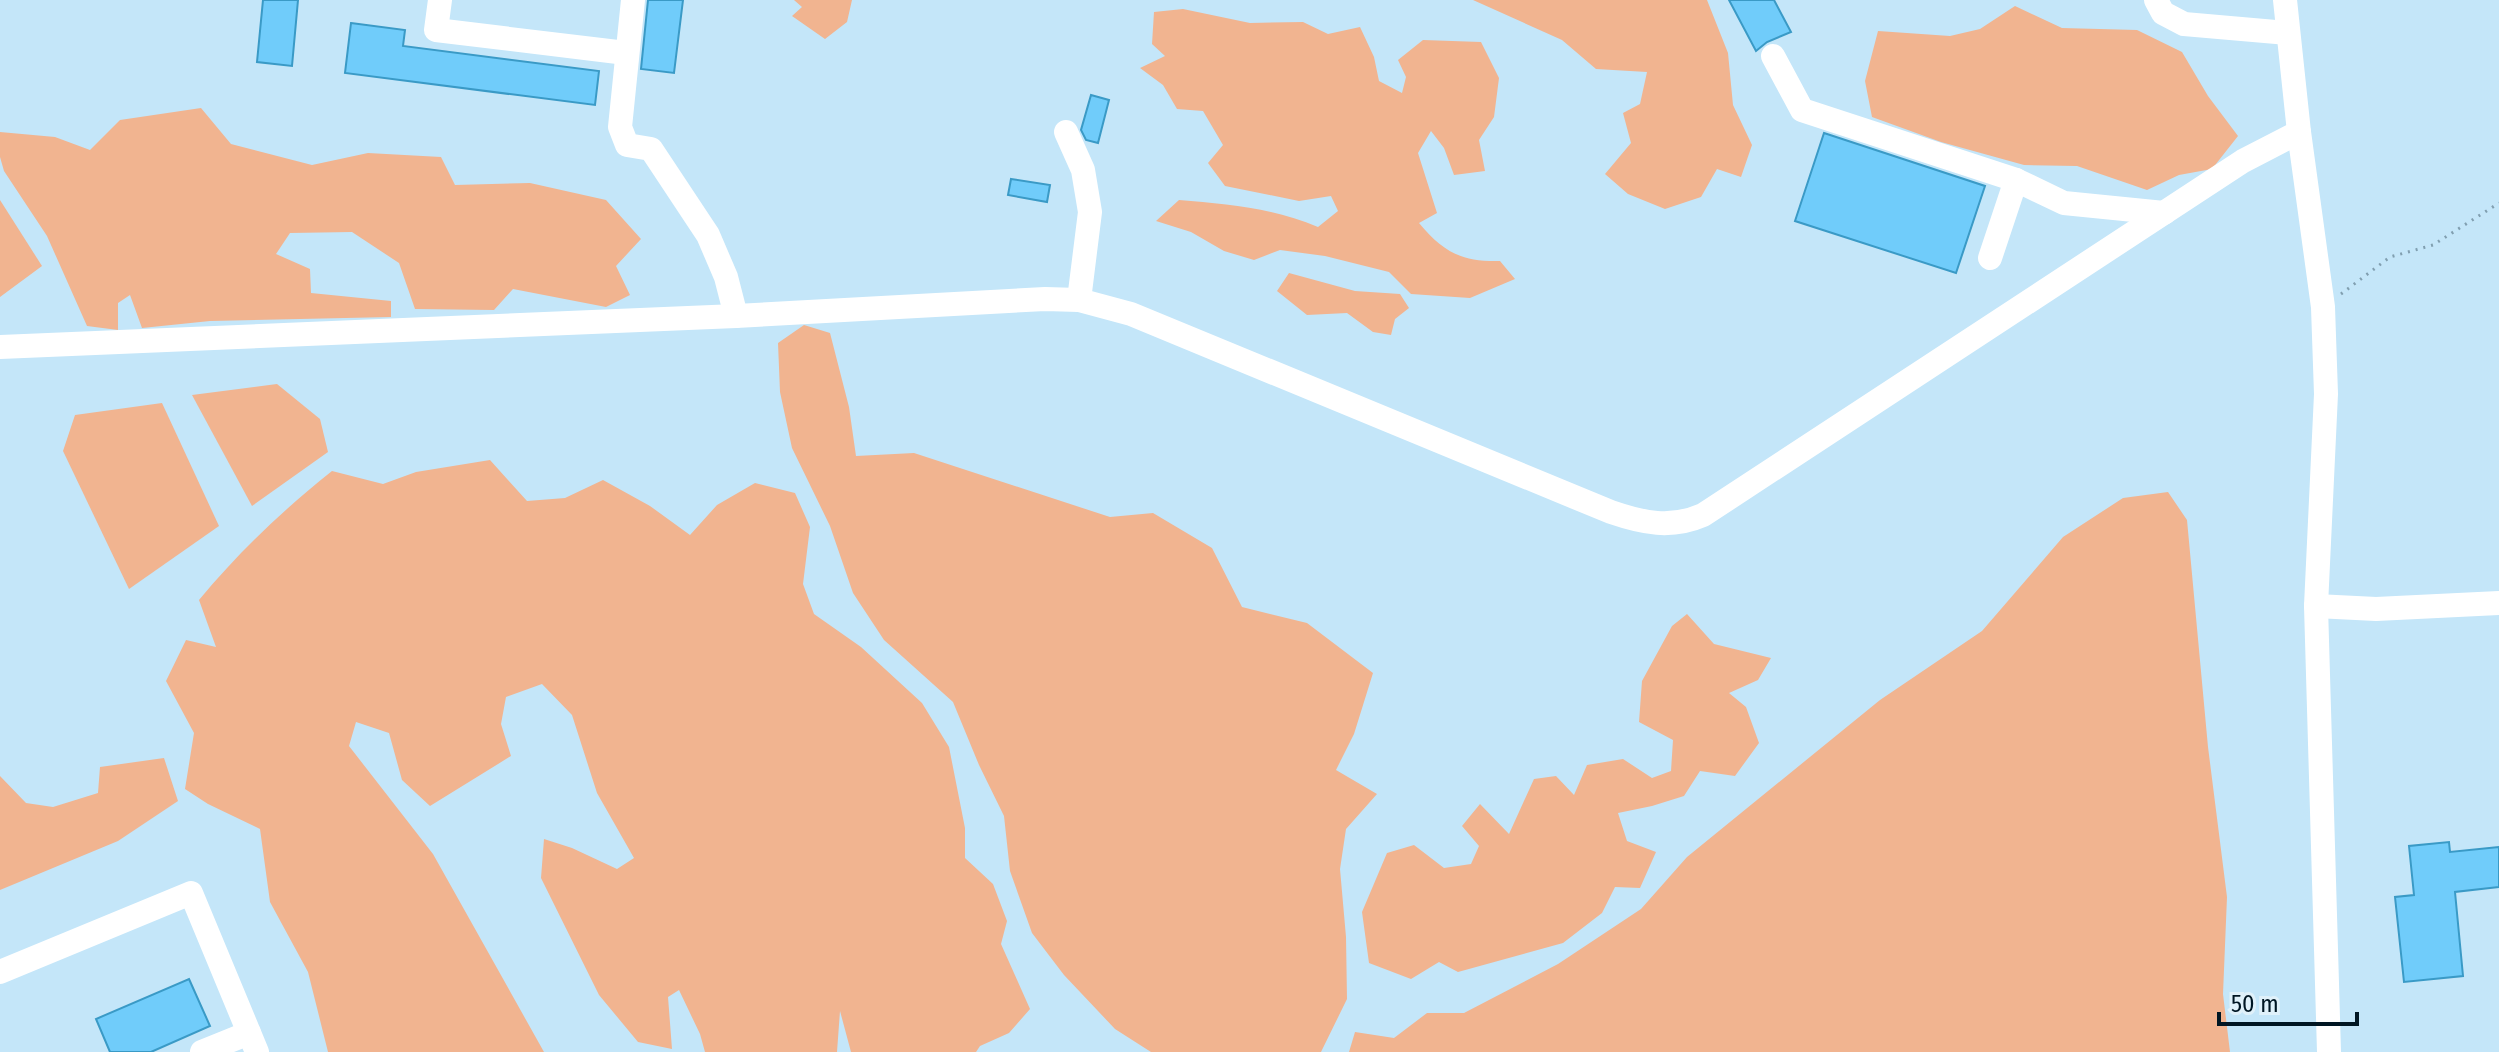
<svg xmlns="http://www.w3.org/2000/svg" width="2499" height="1052" font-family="'Fira Sans Condensed',sans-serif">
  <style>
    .green { fill: #f1b490 }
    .building { fill: #70ccfa; stroke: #3a9ac6; stroke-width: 2 }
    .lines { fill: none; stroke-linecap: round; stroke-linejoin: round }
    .path { stroke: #819fb0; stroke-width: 3; stroke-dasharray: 2 6; stroke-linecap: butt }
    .minor { stroke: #fff; stroke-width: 24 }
  </style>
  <rect width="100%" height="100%" fill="#c4e6f9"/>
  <g class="green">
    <path d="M794 0H852L847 22 825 39 792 16 802 7Z"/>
    <path d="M1473 0H1707L1728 53 1733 105 1752 145 1741 177 1717 169 1701 197 1665 209 1628 194 1605 174 1631 143 1623 113 1640 104 1647 72 1596 69 1562 40Z"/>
    <path d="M2015 6 2062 28 2137 30 2182 52 2208 96 2238 136 2212 169 2179 175 2147 190 2077 166 2024 165 1941 142 1872 117 1865 81 1878 31 1950 36 1980 29Z"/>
    <path d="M1183 9 1250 23 1303 22 1328 34 1360 27 1374 57 1379 81 1402 93 1406 77 1398 60 1423 40 1481 42 1499 78 1494 117 1479 140 1485 171 1454 175 1444 148 1431 131 1418 153 1437 213 1419 223C1443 252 1462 262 1500 261L1515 279 1470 298 1411 294 1389 272 1325 256 1280 250 1254 260 1224 251 1191 232 1156 221 1179 200C1227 204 1273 208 1318 227L1338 211 1331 196 1299 201 1225 186 1208 163 1223 145 1203 111 1177 109 1163 85 1140 68 1165 56 1152 44 1154 12Z"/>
    <path d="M201 108 231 144 312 165 368 153 441 157 455 185 530 183 606 200 641 239 616 266 630 295 606 307 513 289 494 310 415 309 399 263 352 232 290 233 276 254 310 269 311 293 391 301V317L210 321 142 328 130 295 118 303V330L87 326 47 236 4 171 0 157V132L55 137 90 150 120 120Z"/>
    <path d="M0 200 42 266 0 297Z"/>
    <path d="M1289 273 1355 291 1400 294 1409 308 1395 319 1391 335 1373 332 1347 313 1307 315 1277 291Z"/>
    <path d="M804 325 830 333 849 407 856 456 914 453 1110 517 1153 513 1212 548 1242 607 1307 623 1373 673 1354 734 1336 770 1377 794 1346 829 1340 869 1346 937 1347 999 1321 1052H1151L1115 1029 1064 975 1032 933 1010 871 1004 816 979 765 953 702 884 640 853 593 830 526 792 448 780 392 778 343Z"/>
    <path d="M277 384 320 419 328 452 252 506 192 395Z"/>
    <path d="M162 403 219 526 129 589 63 451 75 415Z"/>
    <path d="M490 460 527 501 565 498 603 480 650 506 690 535 717 505 755 483 795 493 810 527 803 584 814 614 861 647 922 703 949 747 965 828V858L993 884 1007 921 1001 944 1030 1009 1009 1033 980 1046 976 1052H851L840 1011 837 1052H705L700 1034 679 990 668 997 672 1049 638 1042 599 995 541 878 544 839 572 848 617 869 634 858 597 793 572 715 542 684 506 697 501 724 511 756 430 806 402 780 389 733 356 722 349 746 433 854 544 1052H328L308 972 270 902 260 829 208 804 185 789 194 733 166 681 186 640 216 647 199 600C239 552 283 510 332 471L383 484 416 472Z"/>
    <path d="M2168 492 2187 520 2208 747 2227 897 2223 994 2230 1052H1349L1355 1032 1394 1038 1427 1013H1464L1558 964 1641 909 1687 857 1880 700 1982 631 2063 537 2123 498Z"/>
    <path d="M1687 614 1714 644 1771 658 1758 680 1729 693 1746 707 1759 743 1735 776 1700 771 1684 796 1652 806 1618 813 1627 841 1656 852 1640 888 1615 887 1602 913 1563 943 1458 972 1439 962 1411 979 1369 963 1362 912 1387 853 1414 845 1444 868 1471 864 1479 846 1462 826 1480 804 1509 834 1534 779 1556 776 1574 795 1587 765 1623 759 1652 778 1671 771 1673 740 1639 722 1642 681 1672 626Z"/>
    <path d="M164 758 178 801 118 841 0 890V776L26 803 53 807 98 793 100 767Z"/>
  </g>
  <g class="building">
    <path d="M263 0H298L292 66 257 62Z"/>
    <path d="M648 0H683L674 73 641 69Z"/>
    <path d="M1729 0H1774L1791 32 1767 42 1756 51Z"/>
    <path d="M351 23 405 30 403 46 599 71 595 105 345 73Z"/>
    <path d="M1091 95 1109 100 1098 143 1086 140 1081 130Z"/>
    <path d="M1824 133 1985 186 1956 273 1795 221Z"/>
    <path d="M1011 179 1050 185 1047 202 1008 195Z"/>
    <path d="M2449 842 2450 852 2499 847V887L2455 892 2463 976 2404 982 2395 897 2414 895 2409 846Z"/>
    <path d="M189 979 210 1026 151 1052H110L96 1019Z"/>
  </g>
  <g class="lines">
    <path class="path" d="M2341 294 2390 257 2433 245 2499 203"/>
    <g class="minor">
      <path d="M440 0 436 30 626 53"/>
      <path d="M633 0 620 127 627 145 651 149 708 235 726 277 736 316"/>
      <path d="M2156 0 2163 13 2184 24 2288 33"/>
      <path d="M2285 0 2299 132 2323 307 2326 394 2316 606 2329 1052"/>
      <path d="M1773 56 1802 110 2016 180"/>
      <path d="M1066 132 1083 170 1090 212 1079 300"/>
      <path d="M1990 258 2016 180 2064 203 2164 213"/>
      <path d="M0 347 736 316 1045 299 1079 300 1131 314 1611 512C1643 523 1671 529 1703 515L2243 161 2299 132"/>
      <path d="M2316 606 2376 609 2499 603"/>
      <path d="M0 972 191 893 257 1052"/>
      <path d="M202 1052 249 1033"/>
    </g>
  </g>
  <path d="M2219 1012v12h138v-12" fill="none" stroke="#001623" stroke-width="4"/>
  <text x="2231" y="1012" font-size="24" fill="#001623" stroke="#e0f1fa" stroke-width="6" paint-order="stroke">50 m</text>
</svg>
